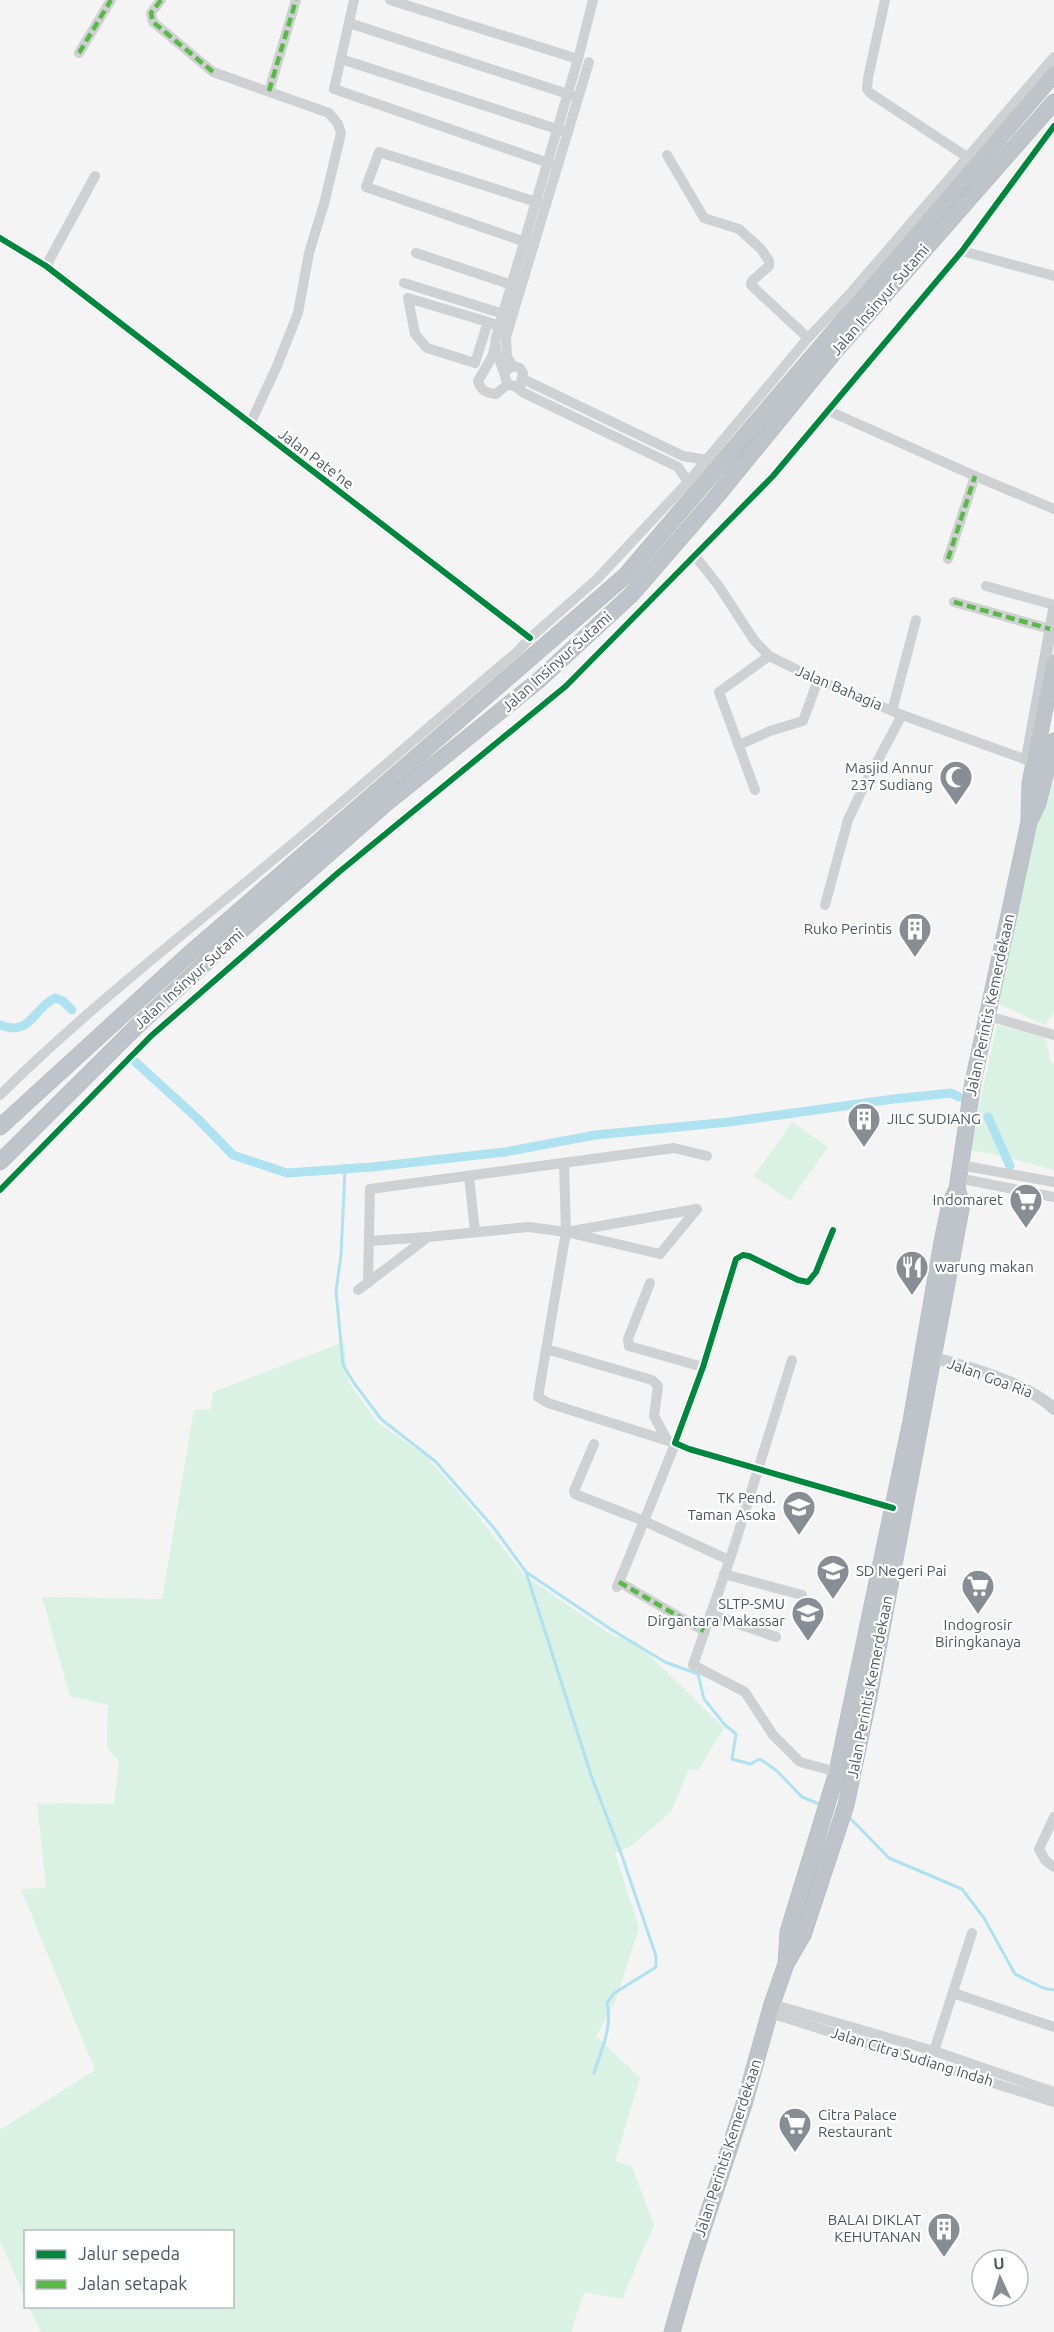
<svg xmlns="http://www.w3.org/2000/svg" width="1054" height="2332" font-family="Ubuntu,sans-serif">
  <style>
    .green { fill: #d9f2e3 }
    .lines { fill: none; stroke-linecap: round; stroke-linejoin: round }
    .stream { stroke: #aee2f0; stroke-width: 3 }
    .canal { stroke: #aee2f0; stroke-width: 9 }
    .highway-casing { stroke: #b9bec3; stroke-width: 17 }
    .minor { stroke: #ced0d2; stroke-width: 10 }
    .major { stroke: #caced1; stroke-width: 12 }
    .highway { stroke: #bec4c9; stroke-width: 15 }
    .quiet { stroke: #58b947; stroke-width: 4.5; stroke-dasharray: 9 4.5; stroke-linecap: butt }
    .cycleway-casing { stroke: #fff; stroke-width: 10 }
    .cycleway { stroke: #00873e; stroke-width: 6 }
    .labels { text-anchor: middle; stroke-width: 4.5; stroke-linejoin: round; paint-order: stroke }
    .street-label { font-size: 15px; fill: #4a5661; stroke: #fff }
    .poi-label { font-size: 15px; fill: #4a5661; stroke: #fff; text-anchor: end }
  </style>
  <rect width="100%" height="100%" fill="#f4f4f4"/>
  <g class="green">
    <path d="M1046 784 1054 785V1012L1045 1025 997 1003Z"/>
    <path d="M997 1025 1046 1038 1050 1061 1054 1064V1170L999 1155 969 1150Z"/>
    <path d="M792 1122 828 1147 790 1201 754 1176Z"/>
    <path d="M344 1342 348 1381 377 1422 426 1456 471 1507 524 1575 613 1636 634 1640 724 1728 698 1770 689 1769 671 1812 631 1846 615 1853 639 1928 615 2002 596 2036 640 2078 615 2161 632 2167 654 2225 622 2299 584 2292 571 2332H41L29 2307 232 2306V2232H26L25 2298 0 2241V2130L95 2070 21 1889 46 1888 37 1803 114 1804 119 1761 107 1747 108 1705 70 1696 42 1597 162 1599 194 1410 211 1409 213 1392Z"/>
  </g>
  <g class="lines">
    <g class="stream">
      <path d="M345 1169 341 1255 336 1291 343 1365 354 1383 381 1419 436 1462 494 1528 526 1572 612 1630 665 1662 698 1674 704 1699 725 1725 736 1734 732 1759 750 1764 760 1759 777 1771 802 1797 822 1805"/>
      <path d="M526 1572 592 1778 622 1856 656 1956V1967L613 1994 607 2003C613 2027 601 2050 594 2073"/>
      <path d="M849 1817 889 1858 962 1889 984 1918 1015 1974 1043 1988 1054 1990"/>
    </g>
    <g class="canal">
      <path d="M0 1025C31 1037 32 1009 55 998L63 1001 72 1010"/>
      <path d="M130 1057 198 1119 233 1155 287 1173 372 1167 505 1152 595 1135 729 1122 894 1099 951 1093 959 1097"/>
      <path d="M988 1117 1010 1166"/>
    </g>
    <defs>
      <g id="highway">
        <path d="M1029 819 1030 783 1054 663"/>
        <path d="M0 1127 187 956 625 576 1054 74"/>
        <path d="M0 1162 136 1027 229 941 383 806 539 680 632 594 716 497 832 355 1054 102"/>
        <path d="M786 1964 788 1932 837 1772 911 1421 942 1242 950 1203 957 1189 973 1082 1029 822 1038 803 1054 741"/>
        <path d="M672 2332 693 2259 745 2101 772 2004 786 1964 803 1935 846 1805 869 1697 962 1204 957 1189"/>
      </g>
    </defs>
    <use href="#highway" class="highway-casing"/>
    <g class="minor">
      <path d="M161 0 151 13 153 22 213 72 329 113 338 124 341 133 324 204 309 253 298 313 277 366 250 424"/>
      <path d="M354 0 334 89 557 166"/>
      <path d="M390 0 578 59"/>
      <path d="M885 0 868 78 867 89 870 93 967 157"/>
      <path d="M349 23 574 96"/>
      <path d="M79 53 111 0"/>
      <path d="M341 59 563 131"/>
      <path d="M269 91 296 0"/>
      <path d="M667 155 704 218 739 229 761 249 769 261V266L752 281 751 285 808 338"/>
      <path d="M0 238 46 266 530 638"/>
      <path d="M534 245 366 187 379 152 546 205"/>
      <path d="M962 251 1054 276"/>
      <path d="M416 253 515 286"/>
      <path d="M46 266 95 176"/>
      <path d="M404 283 507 315"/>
      <path d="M488 322 475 363 427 348 415 334 408 298 488 322 499 326"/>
      <path d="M495 346 492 357 478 381C481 391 487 393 496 394L508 384"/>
      <path d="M513 366 507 357 506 337 589 62"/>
      <path d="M504 372 513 366 520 368 523 373 521 384C505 390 507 380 503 370 499 358 494 351 496 337L578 59 593 0"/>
      <path d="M523 379 683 456 707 460"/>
      <path d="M515 386 524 393 678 467 688 482"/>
      <path d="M829 411 975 476 1054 509"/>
      <path d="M695 556 718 585 754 640 769 656 818 680 902 715 1027 760"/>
      <path d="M948 559 975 476"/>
      <path d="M986 586 1054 605"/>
      <path d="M954 602 1050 629"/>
      <path d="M892 711 916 620"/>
      <path d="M739 745 770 731 803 721 818 680"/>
      <path d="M755 790 719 692 769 656"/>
      <path d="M825 905 848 820 863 788 902 715"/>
      <path d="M988 1016 1054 1035"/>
      <path d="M0 1095C87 1009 184 934 279 855 359 789 437 719 517 652L530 638 597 579 688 482 808 338 848 296 1054 57"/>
      <path d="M564 1163 566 1232 538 1397 548 1403 675 1443"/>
      <path d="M960 1165 1054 1182"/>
      <path d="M469 1176 475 1232"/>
      <path d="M958 1178 1054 1197"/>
      <path d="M0 1190 151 1036 339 872 566 686 773 476 962 251 1054 126"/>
      <path d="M833 1230 816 1272 808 1282 798 1280 749 1256 743 1255 736 1259 703 1367 675 1443 689 1449 893 1508"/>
      <path d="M572 1231 697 1209"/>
      <path d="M369 1241 428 1237"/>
      <path d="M368 1283 370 1189 674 1148 707 1156"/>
      <path d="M650 1283 628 1339 629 1346 703 1367"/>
      <path d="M358 1290 428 1237 529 1227 566 1232 660 1254 697 1209"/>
      <path d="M546 1349 652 1380 658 1386 654 1416 667 1440"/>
      <path d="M792 1360 733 1550 693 1665 745 1692 773 1735 800 1762 837 1772"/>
      <path d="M594 1444 574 1491 575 1494 644 1521 675 1444"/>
      <path d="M724 1574 802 1595"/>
      <path d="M619 1582 704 1631"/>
      <path d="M617 1587 644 1521 729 1560"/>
      <path d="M710 1614 776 1637"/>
      <path d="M1054 1817 1039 1849 1045 1860 1054 1867"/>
      <path d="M953 1993 1054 2027"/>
      <path d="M772 2004 934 2051 1054 2092"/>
      <path d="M770 2013 1054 2102"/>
      <path d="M934 2051 972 1933"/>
    </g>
    <g class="major">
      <path d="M1027 758 1054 610"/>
      <path d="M926 1356C963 1365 1028 1383 1054 1409"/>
    </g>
    <use href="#highway" class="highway"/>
    <g class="quiet">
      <path d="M161 0 151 13 153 22 213 72"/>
      <path d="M79 53 111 0"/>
      <path d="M269 91 296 0"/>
      <path d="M948 559 975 476"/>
      <path d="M954 602 1050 629"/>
      <path d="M619 1582 704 1631"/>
    </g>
    <defs>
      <g id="cycleway">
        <path d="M0 238 46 266 530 638"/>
        <path d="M0 1190 151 1036 339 872 566 686 773 476 962 251 1054 126"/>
        <path d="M833 1230 816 1272 808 1282 798 1280 749 1256 743 1255 736 1259 703 1367 675 1443 689 1449 893 1508"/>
      </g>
    </defs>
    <use href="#cycleway" class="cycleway-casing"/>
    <use href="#cycleway" class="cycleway"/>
  </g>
  <defs>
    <symbol id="mosque-pin" viewBox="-11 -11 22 30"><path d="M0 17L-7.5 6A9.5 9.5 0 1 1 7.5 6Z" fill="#868d94" stroke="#fff"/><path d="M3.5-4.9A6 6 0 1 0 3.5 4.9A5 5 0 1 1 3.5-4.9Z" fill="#fff"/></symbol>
    <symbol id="building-pin" viewBox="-11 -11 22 30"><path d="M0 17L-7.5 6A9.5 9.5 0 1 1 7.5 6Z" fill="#868d94" stroke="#fff"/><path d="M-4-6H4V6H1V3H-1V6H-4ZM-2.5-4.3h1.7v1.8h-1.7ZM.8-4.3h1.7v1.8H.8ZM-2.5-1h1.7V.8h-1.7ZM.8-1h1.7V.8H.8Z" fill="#fff"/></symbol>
    <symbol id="supermarket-pin" viewBox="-11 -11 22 30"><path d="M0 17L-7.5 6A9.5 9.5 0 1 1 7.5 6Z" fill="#868d94" stroke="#fff"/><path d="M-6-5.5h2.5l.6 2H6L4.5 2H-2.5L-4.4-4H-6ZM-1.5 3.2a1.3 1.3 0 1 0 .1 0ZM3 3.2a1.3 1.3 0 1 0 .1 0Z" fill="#fff"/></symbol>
    <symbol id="restaurant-pin" viewBox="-11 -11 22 30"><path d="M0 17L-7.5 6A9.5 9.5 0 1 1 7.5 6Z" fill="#868d94" stroke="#fff"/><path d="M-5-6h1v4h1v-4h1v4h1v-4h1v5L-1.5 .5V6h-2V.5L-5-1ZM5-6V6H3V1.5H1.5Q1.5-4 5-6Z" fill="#fff"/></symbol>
    <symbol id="school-pin" viewBox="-11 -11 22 30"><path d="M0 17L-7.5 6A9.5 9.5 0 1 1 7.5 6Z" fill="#868d94" stroke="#fff"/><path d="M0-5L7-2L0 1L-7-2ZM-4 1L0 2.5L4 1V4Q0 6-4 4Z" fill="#fff"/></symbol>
  </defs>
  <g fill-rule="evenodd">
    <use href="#mosque-pin" x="937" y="758" width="38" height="52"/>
    <use href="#building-pin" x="896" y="910" width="38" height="52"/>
    <use href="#building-pin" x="845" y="1100" width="38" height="52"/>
    <use href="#supermarket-pin" x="1007" y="1181" width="38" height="52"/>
    <use href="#restaurant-pin" x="893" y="1248" width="38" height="52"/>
    <use href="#school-pin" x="780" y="1488" width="38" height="52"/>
    <use href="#school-pin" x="814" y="1552" width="38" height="52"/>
    <use href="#supermarket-pin" x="959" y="1567" width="38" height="52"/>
    <use href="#school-pin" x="789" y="1594" width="38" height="52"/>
    <use href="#supermarket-pin" x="776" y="2105" width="38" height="52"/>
    <use href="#building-pin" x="925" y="2210" width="38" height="52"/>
  </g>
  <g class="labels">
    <g class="street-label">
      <text transform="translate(880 300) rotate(-49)" y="5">Jalan Insinyur Sutami</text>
      <text transform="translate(316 459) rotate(37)" y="5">Jalan Pate'ne</text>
      <text transform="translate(557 662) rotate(-42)" y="5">Jalan Insinyur Sutami</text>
      <text transform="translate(839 688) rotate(23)" y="5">Jalan Bahagia</text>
      <text transform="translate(189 979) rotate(-42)" y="5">Jalan Insinyur Sutami</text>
      <text transform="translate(990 1005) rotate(-78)" y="5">Jalan Perintis Kemerdekaan</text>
      <text transform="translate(990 1378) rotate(20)" y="5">Jalan Goa Ria</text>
      <text transform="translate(870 1687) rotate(-79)" y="5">Jalan Perintis Kemerdekaan</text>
      <text transform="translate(912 2057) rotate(17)" y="5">Jalan Citra Sudiang Indah</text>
      <text transform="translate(728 2148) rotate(-72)" y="5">Jalan Perintis Kemerdekaan</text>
    </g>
    <g class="poi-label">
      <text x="933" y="773">Masjid Annur<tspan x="933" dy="17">237 Sudiang</tspan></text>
      <text x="892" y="934">Ruko Perintis</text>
      <text x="887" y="1124" text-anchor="start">JILC SUDIANG</text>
      <text x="1003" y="1205">Indomaret</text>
      <text x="935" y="1272" text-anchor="start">warung makan</text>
      <text x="776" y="1503">TK Pend.<tspan x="776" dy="17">Taman Asoka</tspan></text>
      <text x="856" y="1576" text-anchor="start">SD Negeri Pai</text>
      <text x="785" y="1609">SLTP-SMU<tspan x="785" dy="17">Dirgantara Makassar</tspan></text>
      <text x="978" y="1630" text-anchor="middle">Indogrosir<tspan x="978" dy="17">Biringkanaya</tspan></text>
      <text x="818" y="2120" text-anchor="start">Citra Palace<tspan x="818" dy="17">Restaurant</tspan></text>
      <text x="921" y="2225">BALAI DIKLAT<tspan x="921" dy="17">KEHUTANAN</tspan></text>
    </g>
  </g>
  <rect x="24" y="2230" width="210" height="78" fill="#ffffff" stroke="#b7bbc0" stroke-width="1.5"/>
  <rect x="36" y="2250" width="30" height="9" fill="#00873e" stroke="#b7bbc0" stroke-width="1.5"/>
  <text x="78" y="2260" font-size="18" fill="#4a5661">Jalur sepeda</text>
  <rect x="36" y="2280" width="30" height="9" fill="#58b947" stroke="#b7bbc0" stroke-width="1.5"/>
  <text x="78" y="2290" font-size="18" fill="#4a5661">Jalan setapak</text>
  <g transform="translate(1000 2278) rotate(356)"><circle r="28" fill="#ffffff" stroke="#b7bbc0" stroke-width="1.5"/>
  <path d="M0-4.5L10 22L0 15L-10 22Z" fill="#868d94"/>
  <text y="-9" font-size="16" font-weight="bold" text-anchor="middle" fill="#4a5661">U</text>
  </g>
</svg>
